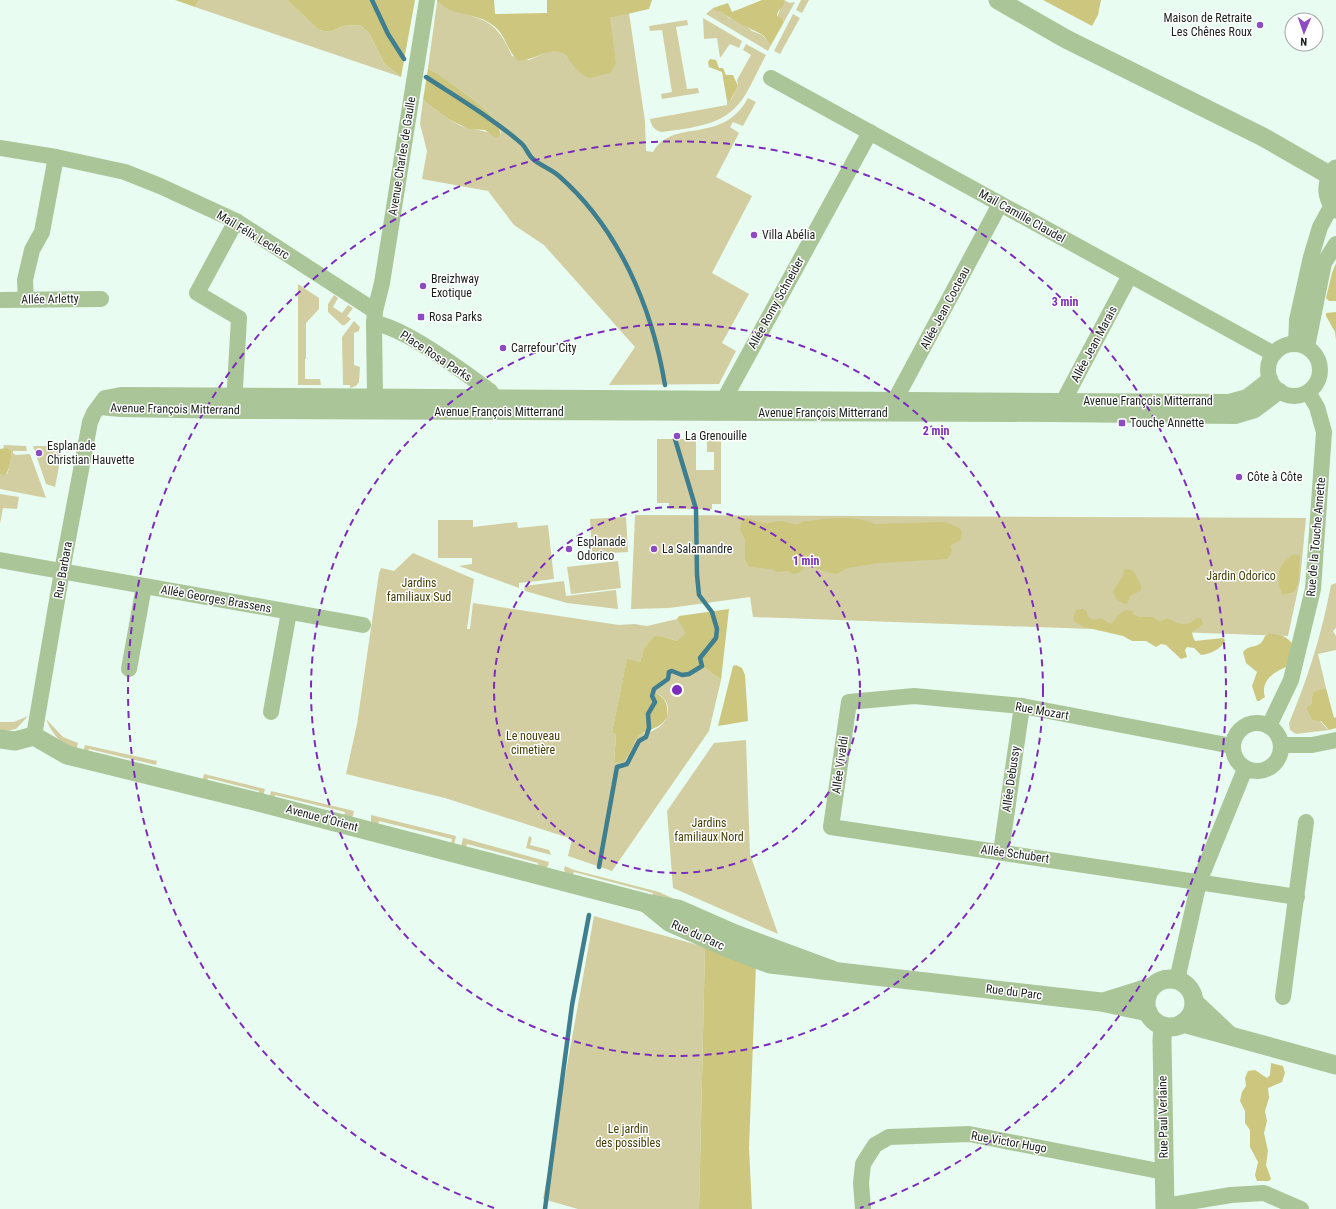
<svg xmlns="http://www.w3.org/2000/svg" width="1336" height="1209" font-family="'Roboto Condensed',sans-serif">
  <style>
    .green { fill: #d2cea1 }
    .forest { fill: #cdc67f }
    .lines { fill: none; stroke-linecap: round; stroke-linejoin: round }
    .stream { stroke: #3e7e8e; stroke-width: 4.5 }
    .minor { stroke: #aac598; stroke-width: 16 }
    .tertiary { stroke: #aac598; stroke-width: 19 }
    .ring { fill: none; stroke: #7b2cbf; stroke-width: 2; stroke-dasharray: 7 5 }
    .poi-dot { fill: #8c4bc0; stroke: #fff; stroke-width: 1.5 }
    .labels { text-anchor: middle; stroke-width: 3; stroke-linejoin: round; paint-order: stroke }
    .poi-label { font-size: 12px; fill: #181f1b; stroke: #fff; text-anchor: start }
    .street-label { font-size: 12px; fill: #181f1b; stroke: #fff }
    .park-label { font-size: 12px; fill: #433e04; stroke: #fff }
    .centre { fill: #7b2cbf; stroke: #fff; stroke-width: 2 }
    .ring-label { font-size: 12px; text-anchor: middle; font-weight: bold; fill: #7b2cbf; stroke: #fff; stroke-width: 3; stroke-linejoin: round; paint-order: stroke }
  </style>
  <rect width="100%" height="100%" fill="#e9fcf1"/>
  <g class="green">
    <path d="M199 0H287L319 30 330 32 343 26 360 25 369 33 384 63 401 77 195 7Z"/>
    <path d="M784 0 790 3 795 2 784 22 783 20 777 17Z"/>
    <path d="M801 0H809L802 13 796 10Z"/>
    <path d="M437 2C474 24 492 8 512 56L529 60 550 51H560L570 60 578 71 610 18 629 13 645 121 646 151 653 152C673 117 722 146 748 98L756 102 743 126 733 122 730 127 739 133 716 177 752 196 712 273 749 294 722 343 736 351 719 384 609 385 635 347 544 245 514 225 488 191 422 179 427 151 420 124 423 100 448 119 461 126 500 135 501 132C486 103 453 86 428 68Z"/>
    <path d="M713 8 721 10 729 18 744 24 752 31 762 35 771 45 768 51 706 14Z"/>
    <path d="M793 14 800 18 780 54 774 51Z"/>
    <path d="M703 18 742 41 739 48 730 44 720 58 717 38 704 39Z"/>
    <path d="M687 20 688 25 676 27 687 89 698 88 699 93 662 99 661 94 672 92 662 30 650 31 649 26Z"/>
    <path d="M746 44 766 55C744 97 741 119 690 128 681 129 671 131 662 132 655 131 651 126 650 119L727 105V101L731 100 738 86 737 80 751 55 743 50Z"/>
    <path d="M298 284 319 298V309L306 323V359H305V379H320L321 385H298Z"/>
    <path d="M334 295 338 298 333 307 342 313 348 305 353 308 347 316 351 319 345 325H342L328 312V304Z"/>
    <path d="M354 321 360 327 359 331 354 333V365L360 367 359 382 356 386 350 388V385H343L342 337Z"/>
    <path d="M657 439H696V470H714V452H707V439H721V504H712V509H669V503H657Z"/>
    <path d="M4 445 26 446 27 451H13V453L16 455 30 454 46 498 0 489V474H7C9 470 12 457 11 451L3 450Z"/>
    <path d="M33 446H63L55 487 46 484Z"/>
    <path d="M0 494 19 497 17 509 3 508 0 524Z"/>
    <path d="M635 515 1306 518 1300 580 1288 636 753 617 750 597 669 608 631 609Z"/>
    <path d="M626 517 628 552 592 554 590 519Z"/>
    <path d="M438 520H473V527L517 522 518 528 548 525 554 579 519 583V588L459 566 472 564V558H438Z"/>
    <path d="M413 553 474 579 467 629H470L473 603 619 625 634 624 647 626 677 619 687 633 677 641 664 637H655L644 648 640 662 627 660 612 732 616 735 614 762 627 758C630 751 633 739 641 734 643 733 647 733 650 732 660 728 668 721 668 709 668 702 663 696 656 693V689L662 684 669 672 675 671 683 675 689 674 702 666 721 680 709 731 612 871 568 856 572 839 445 798 346 774 357 724 379 573 381 568 394 571Z"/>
    <path d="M618 561 621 588 571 594 567 567Z"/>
    <path d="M564 581 566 596 616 590 618 609 567 603 525 591 524 586Z"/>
    <path d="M1336 583V628L1333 631 1336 636V650L1318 654 1326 688C1316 693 1311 688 1312 703L1307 707C1306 715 1313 717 1319 720 1323 723 1324 727 1329 730L1296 734 1290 730 1289 723C1308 678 1322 633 1331 585Z"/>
    <path d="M28 716 16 729 0 732V722H14Z"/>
    <path d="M46 719 63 737 78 743 76 751C61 743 53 736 46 719Z"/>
    <path d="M746 740 750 854 778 934 673 888 667 811 714 743Z"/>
    <path d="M85 745 157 761 156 765 89 749 87 754 83 753Z"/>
    <path d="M204 774 265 789 263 797 258 796 259 791 208 778 206 783 202 782Z"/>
    <path d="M271 791 354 811 353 816 349 819 344 817 345 812 275 795 274 800 269 799Z"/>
    <path d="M371 815 456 836 454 845 451 844 452 839 379 821 378 826 371 824Z"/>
    <path d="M529 836 532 838 530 845 549 850 551 855 526 848Z"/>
    <path d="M463 838 549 862 548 866 543 870 538 868V863L467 844 466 848 461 847Z"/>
    <path d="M565 866 574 870 659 892 672 898 670 903 652 897 653 893 574 872 572 877 566 876 564 869Z"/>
    <path d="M594 916 705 947 699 1209H578L543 1199Z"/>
  </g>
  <g class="forest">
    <path d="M175 0H199L195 7Z"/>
    <path d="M287 0H415L401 77 384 63 369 33 360 25 343 26 330 32 319 30Z"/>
    <path d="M437 0H494L495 14 547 13V0H652L649 9 610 18 616 63 610 73 589 78C585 76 581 74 578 71 569 62 565 47 549 52 538 55 530 60 519 61 507 52 506 35 494 26 481 15 465 16 450 10 446 8 441 4 437 2Z"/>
    <path d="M762 0H784C785 8 777 9 777 16L782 18 784 22 771 45C767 42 765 36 761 34 751 29 727 18 721 11H717L713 8 728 3 732 12Z"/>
    <path d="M1043 0H1101L1098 15 1092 26Z"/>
    <path d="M710 59 716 60 719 68H723L726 75H733L738 86 730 101H727L722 72 709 67 708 62Z"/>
    <path d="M428 68C443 78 504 116 500 135L496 138 485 130 469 129 448 119 423 100Z"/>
    <path d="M1336 263V301H1329L1326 298 1332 273Z"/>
    <path d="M1336 312V340L1335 332 1326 316V313Z"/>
    <path d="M7 448 11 451C12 457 9 472 5 475L0 474V449Z"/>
    <path d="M747 518C754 519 758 523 765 523 771 524 775 521 780 521 785 521 790 524 795 524 800 525 802 521 806 521 830 519 852 514 875 524L945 522 959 528 962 531 960 540 950 546 952 552 947 559 880 563 847 568 837 574 830 573 807 565 799 573 794 574 787 571 777 572 771 569 750 567 747 564 745 559V539L740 529 742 520Z"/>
    <path d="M1294 554 1300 556 1298 584 1294 592 1282 595C1276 576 1276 566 1294 554Z"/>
    <path d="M1129 569 1134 572 1142 587 1140 591 1130 596 1127 604C1119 603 1115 599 1113 591L1123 576 1124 570Z"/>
    <path d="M729 609 721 680 702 666 689 674 682 675 675 671 669 672 668 679 656 689V693C667 699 668 706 667 717 658 732 645 728 637 738 629 748 631 764 614 762L616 735 612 732 627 659 640 662 644 648 655 636 664 637 677 641 686 633 677 619 679 616Z"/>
    <path d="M1083 609 1086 610 1088 617 1094 620 1101 618 1111 624 1118 615 1126 610 1133 611V614L1139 617H1153L1160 622 1167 618C1174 621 1180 626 1189 623 1194 621 1195 618 1201 618L1203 624 1192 632 1193 637 1195 641 1223 638 1225 640C1222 649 1210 654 1201 655L1194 648 1187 647 1185 650 1187 657 1181 659 1166 645 1161 644 1156 647 1146 641H1132L1123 636 1084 627 1075 622 1073 617 1076 610Z"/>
    <path d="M1269 634C1279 634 1288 636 1293 645L1286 667C1273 672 1260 682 1265 697L1259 701H1257L1252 686 1257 672 1246 663 1243 652C1252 642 1259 651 1265 636Z"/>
    <path d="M736 665 742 668 745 675 748 721 718 726 733 666Z"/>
    <path d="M1326 688 1334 718 1336 717V728L1329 730 1321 721 1313 720 1307 711V707L1312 703C1311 688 1316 692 1326 688Z"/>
    <path d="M705 947 756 964 749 1148 752 1209H699Z"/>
    <path d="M1271 1063 1283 1066 1285 1073 1282 1082 1268 1088 1269 1098 1265 1111 1267 1121 1264 1133 1268 1151 1266 1165 1271 1179 1269 1181H1257L1255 1175 1258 1162 1250 1147V1130L1245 1123V1111L1240 1101 1242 1092 1246 1086 1245 1078 1248 1071 1255 1070 1267 1078 1270 1075Z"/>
  </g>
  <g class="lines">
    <g class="stream">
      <path d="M372 0 388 34 404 59"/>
      <path d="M426 77C458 98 492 118 521 143 526 147 528 155 533 159 541 166 551 169 559 176 619 229 652 307 665 385"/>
      <path d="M599 867 617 767 627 764 639 741 646 737 649 728 648 714 655 702 652 696 654 689 668 679 669 672 672 671 682 675 689 674 702 666 700 658 716 638 717 629 712 612 699 595 697 575 696 509 675 439"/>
      <path d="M545 1209 572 1005 589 915"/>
    </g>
    <g class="minor">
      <path d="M771 78 1274 354"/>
      <path d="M0 148 56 157 125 172 160 186 236 221 375 311 374 323 375 397 380 406"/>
      <path d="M0 300 101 299"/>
      <path d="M26 300 25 280 32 250 42 232 56 157"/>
      <path d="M375 311 382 283 427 0"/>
      <path d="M374 323C406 328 462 371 490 391L497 402"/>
      <path d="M1296 344 1297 320 1311 257 1320 227 1332 205"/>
      <circle cx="1294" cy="370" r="26"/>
      <path d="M1307 347 1324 263 1336 244"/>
      <path d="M234 405 239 318 197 293 236 221"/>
      <path d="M100 407 121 409 234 411 1051 414 1235 416 1255 410 1280 391"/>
      <path d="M895 408V400L1000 204"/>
      <path d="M727 409V394L870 132"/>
      <path d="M1064 409V400L1130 275"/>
      <path d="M0 560 363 625"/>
      <path d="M129 669 144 586"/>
      <path d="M271 712 289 612"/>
      <circle cx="1257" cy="747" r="24"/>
      <path d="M1269 726 1291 680 1313 589 1324 432 1317 407 1308 392"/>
      <path d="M34 736 62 571 90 422 94 413 105 398 121 395 1229 402 1247 397 1270 379"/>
      <path d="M1281 745H1312L1336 740"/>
      <path d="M1232 746 1022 706 914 696 849 702 831 827 1297 897"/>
      <path d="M1001 852 1022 706"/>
      <path d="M1177 980 1199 882 1245 769"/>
      <path d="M1283 997 1306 822"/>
      <path d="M1165 1206 1231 1195 1264 1193 1301 1209"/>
      <path d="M863 1209 861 1183 863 1164 875 1145 889 1137 969 1134 1164 1172"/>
    </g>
    <g class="tertiary">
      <path d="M998 0 1066 39 1263 137 1331 176"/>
      <path d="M1336 169C1325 182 1325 197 1336 209"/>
      <path d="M0 739 15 741 34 736 67 755 262 803 646 903 678 909 735 934 832 970"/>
      <path d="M647 904 669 922 728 948 770 964 1101 1002 1148 1012"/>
      <circle cx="1170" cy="1003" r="24"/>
      <path d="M1103 1002 1151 987"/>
      <path d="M1194 1002 1228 1034"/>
      <path d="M1183 1023 1336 1065"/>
      <path d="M1163 1026 1162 1040 1165 1209"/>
    </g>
  </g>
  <g class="ring">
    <circle cx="677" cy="690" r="183"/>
    <circle cx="677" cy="690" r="366"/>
    <path d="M494 1208A549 549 0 1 1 860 1208"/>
  </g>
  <g class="poi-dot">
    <circle cx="1260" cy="25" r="4"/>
    <circle cx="754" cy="235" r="4"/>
    <circle cx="423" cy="286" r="4"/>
    <rect x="417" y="313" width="8" height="8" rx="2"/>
    <circle cx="503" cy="348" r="4"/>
    <rect x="1118" y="419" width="8" height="8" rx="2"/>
    <circle cx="677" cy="436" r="4"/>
    <circle cx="39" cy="453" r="4"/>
    <circle cx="1239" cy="477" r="4"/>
    <circle cx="569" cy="549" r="4"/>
    <circle cx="654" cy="549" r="4"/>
  </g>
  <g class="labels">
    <g class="poi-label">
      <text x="1252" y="22" text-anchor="end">Maison de Retraite<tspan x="1252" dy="14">Les Chênes Roux</tspan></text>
      <text x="762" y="239">Villa Abélia</text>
      <text x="431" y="283">Breizhway<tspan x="431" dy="14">Exotique</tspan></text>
      <text x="429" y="321">Rosa Parks</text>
      <text x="511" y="352">Carrefour City</text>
      <text x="1130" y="427">Touche Annette</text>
      <text x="685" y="440">La Grenouille</text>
      <text x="47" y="450">Esplanade<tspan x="47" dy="14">Christian Hauvette</tspan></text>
      <text x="1247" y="481">Côte à Côte</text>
      <text x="577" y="546">Esplanade<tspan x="577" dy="14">Odorico</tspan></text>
      <text x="662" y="553">La Salamandre</text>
    </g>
    <g class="street-label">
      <text transform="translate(402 156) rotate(-81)" y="4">Avenue Charles de Gaulle</text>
      <text transform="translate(1022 216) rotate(29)" y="4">Mail Camille Claudel</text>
      <text transform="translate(253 235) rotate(31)" y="4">Mail Félix Leclerc</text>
      <text transform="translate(50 299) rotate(-1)" y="4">Allée Arletty</text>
      <text transform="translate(776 303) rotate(-61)" y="4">Allée Romy Schneider</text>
      <text transform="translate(945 308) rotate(-62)" y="4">Allée Jean Cocteau</text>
      <text transform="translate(1094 344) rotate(-62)" y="4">Allée Jean Marais</text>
      <text transform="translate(436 356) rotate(33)" y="4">Place Rosa Parks</text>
      <text x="1148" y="405">Avenue François Mitterrand</text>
      <text transform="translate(175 409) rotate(1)" y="4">Avenue François Mitterrand</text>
      <text x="499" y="416">Avenue François Mitterrand</text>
      <text x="823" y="417">Avenue François Mitterrand</text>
      <text transform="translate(1316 537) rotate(-85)" y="4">Rue de la Touche Annette</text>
      <text transform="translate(63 570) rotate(-80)" y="4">Rue Barbara</text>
      <text transform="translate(216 599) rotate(10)" y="4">Allée Georges Brassens</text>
      <text transform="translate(1042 711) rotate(10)" y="4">Rue Mozart</text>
      <text transform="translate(840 765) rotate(-82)" y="4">Allée Vivaldi</text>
      <text transform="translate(1011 779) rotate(-82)" y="4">Allée Debussy</text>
      <text transform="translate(322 818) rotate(15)" y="4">Avenue d'Orient</text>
      <text transform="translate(1015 854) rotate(8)" y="4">Allée Schubert</text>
      <text transform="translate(698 935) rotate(24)" y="4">Rue du Parc</text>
      <text transform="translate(1014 992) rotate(7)" y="4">Rue du Parc</text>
      <text transform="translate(1163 1117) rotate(-91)" y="4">Rue Paul Verlaine</text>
      <text transform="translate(1009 1142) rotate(10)" y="4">Rue Victor Hugo</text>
    </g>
    <g class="park-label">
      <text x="1241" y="580">Jardin Odorico</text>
      <text x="419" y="587">Jardins<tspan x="419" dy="14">familiaux Sud</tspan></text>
      <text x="533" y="740">Le nouveau<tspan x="533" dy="14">cimetière</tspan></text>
      <text x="709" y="827">Jardins<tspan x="709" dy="14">familiaux Nord</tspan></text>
      <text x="628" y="1133">Le jardin<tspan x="628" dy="14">des possibles</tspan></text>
    </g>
  </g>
  <circle cx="677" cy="690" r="6" class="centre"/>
  <g class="ring-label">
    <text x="1065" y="306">3 min</text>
    <text x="936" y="435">2 min</text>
    <text x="806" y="565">1 min</text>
  </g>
  <g transform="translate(1304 32) rotate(182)"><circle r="19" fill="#ffffff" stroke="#a3a5a4"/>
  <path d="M0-3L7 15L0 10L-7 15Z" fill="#8c4bc0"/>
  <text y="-6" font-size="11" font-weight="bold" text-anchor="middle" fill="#181f1b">N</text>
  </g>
</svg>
